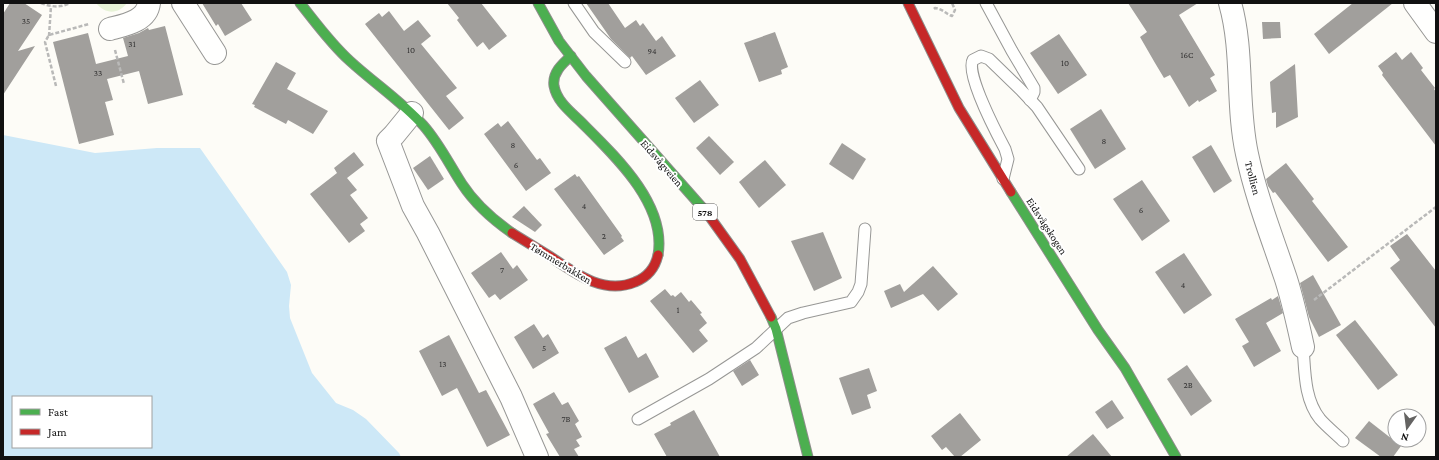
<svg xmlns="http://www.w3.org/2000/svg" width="1439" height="460" font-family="'Crimson Pro',serif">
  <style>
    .green { fill: #e7f3d7 }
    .water { fill: #cde8f7; fill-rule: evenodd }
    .building { fill: #a19f9c }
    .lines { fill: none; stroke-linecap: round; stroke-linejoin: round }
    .lane-casing { stroke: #979795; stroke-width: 13 }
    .street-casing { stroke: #979795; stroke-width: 24 }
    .fast-casing { stroke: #8e8d8b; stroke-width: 11 }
    .jam-casing { stroke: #8e8d8b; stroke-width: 11 }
    .path { stroke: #b9b9b8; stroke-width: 2.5; stroke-dasharray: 4 2; stroke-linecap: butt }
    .lane { stroke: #fffffe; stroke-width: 11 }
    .street { stroke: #fffffe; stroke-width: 22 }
    .fast { stroke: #4caf50; stroke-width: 9 }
    .jam { stroke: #c62828; stroke-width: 9 }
    .labels { text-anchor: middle; stroke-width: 4; stroke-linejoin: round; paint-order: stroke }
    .number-label { font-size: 9px; fill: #353434 }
    .shield { fill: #fff; stroke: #585858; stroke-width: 1 }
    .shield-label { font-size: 10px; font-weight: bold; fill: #111 }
    .street-label { font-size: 11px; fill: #111; stroke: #fff }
  </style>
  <rect width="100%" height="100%" fill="#fdfcf7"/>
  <path class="green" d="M96 3H127C118 15 105 14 96 3Z"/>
  <path class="water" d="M3 135 95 153 157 148H200L287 272 291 285 289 306 290 318 312 373 336 403 353 410 366 419 399 453 401 457H3ZM13 397H151V447H13Z"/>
  <g class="building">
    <path d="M10 3H24L42 15 18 51 35 46 3 95V14Z"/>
    <path d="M202 3H241L252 20 225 36 218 24 216 26Z"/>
    <path d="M447 3H481L507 36 489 50 483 42 477 47 457 20 459 18Z"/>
    <path d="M586 3H608L625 28 636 20 640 26 643 23 656 41 662 36 676 56 646 75 632 56 630 58 611 39Z"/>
    <path d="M1128 3H1198L1179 15 1215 75 1210 78 1217 91 1199 102 1198 100 1189 107 1170 75 1164 78 1155 63 1140 37 1147 32Z"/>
    <path d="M1353 3H1393L1329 54 1314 34Z"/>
    <path d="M389 11 404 31 418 20 431 36 421 44 457 88 446 96 464 118 449 130 365 24 379 13 382 17Z"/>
    <path d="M1262 22H1280L1281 38 1263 39Z"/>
    <path d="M165 26 183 95 148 104 139 71 107 79 113 100 105 102 114 135 79 144 53 42 88 33 96 64 128 56 123 38 139 33 148 28 149 30Z"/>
    <path d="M775 32 788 67 781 70 782 74 759 82 744 43Z"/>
    <path d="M1059 34 1087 75 1058 94 1030 53Z"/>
    <path d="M1396 52 1402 60 1411 52 1423 68 1421 70 1435 88 1434 89 1436 92V146L1382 75 1383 73 1378 66Z"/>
    <path d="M276 62 296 73 287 89 328 111 313 134 288 120 286 124 254 107 255 105 252 104Z"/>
    <path d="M1295 64 1298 117 1276 128V112L1272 113 1270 82Z"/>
    <path d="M700 80 719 105 694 123 675 98Z"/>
    <path d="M1101 109 1126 149 1095 169 1070 129Z"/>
    <path d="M508 121 537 160 540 158 551 173 526 191 484 134 498 123 501 127Z"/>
    <path d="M709 136 734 162 720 175 696 148Z"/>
    <path d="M842 143 866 159 853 180 829 164Z"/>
    <path d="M1211 145 1232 181 1214 193 1192 157Z"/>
    <path d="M354 152 364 165 347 178 357 190 350 195 368 218 360 224 365 231 349 243 310 194 337 173 334 168Z"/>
    <path d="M430 156 444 179 428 190 413 168Z"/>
    <path d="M765 160 786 185 759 208 739 182Z"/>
    <path d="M1286 163 1314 199 1312 201 1348 247 1328 262 1275 192 1273 193 1268 186 1266 179Z"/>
    <path d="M575 174 577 177 579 176 622 236 621 237 624 241 604 255 554 189Z"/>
    <path d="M1142 180 1170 221 1142 241 1113 199Z"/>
    <path d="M524 206 542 225 535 232 512 217Z"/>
    <path d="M823 232 842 278 814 291 791 241Z"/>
    <path d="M1407 234 1436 271V328L1390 268 1400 260 1390 246Z"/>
    <path d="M501 252 513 269 517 265 528 280 500 300 495 294 489 298 471 273Z"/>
    <path d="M1184 253 1212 295 1184 314 1155 272Z"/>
    <path d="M933 266 958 294 938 311 923 294 891 308 884 291 900 284 904 292Z"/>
    <path d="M1313 275 1341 325 1319 337 1309 317 1300 283Z"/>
    <path d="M665 289 671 296 673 295 675 297 681 292 689 302 691 300 702 313 700 314 707 323 699 330 708 341 693 353 650 301Z"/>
    <path d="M1278 296 1283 313 1266 323 1281 351 1254 367 1242 346 1249 342 1235 319 1271 298 1272 300Z"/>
    <path d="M1355 320 1398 375 1378 390 1336 335Z"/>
    <path d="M534 324 543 338 548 334 559 353 533 369 514 337Z"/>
    <path d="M449 335 479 393 486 390 510 435 487 447 457 388 442 396 419 351Z"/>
    <path d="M626 336 638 358 646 353 659 377 629 393 604 348Z"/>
    <path d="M750 360 759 375 742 386 733 371Z"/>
    <path d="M1187 365 1212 401 1191 416 1167 379Z"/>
    <path d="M869 368 877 391 867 395 871 408 852 415 839 378Z"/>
    <path d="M554 392 562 405 568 402 579 421 575 424 582 437 576 440 580 446 574 449 579 457H560L546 434 549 433 533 404Z"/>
    <path d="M1112 400 1124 418 1107 429 1095 412Z"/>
    <path d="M694 410 720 457H667L654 434 671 425 670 423Z"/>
    <path d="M960 413 981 440 960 457H955L946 447 942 450 931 436Z"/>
    <path d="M1369 421 1401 446 1393 457H1381L1355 438Z"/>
    <path d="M1093 434 1112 457H1066Z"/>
  </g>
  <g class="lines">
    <defs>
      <g id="lane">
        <path d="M574 3 594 32 625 62"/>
        <path d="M986 3 1012 51 1034 88V92L1030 100"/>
        <path d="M1003 179 1008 159 1005 149C997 134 965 73 973 60L981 56 989 59 1020 89 1037 107 1079 169"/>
        <path d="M1303 347C1305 371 1304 399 1320 419 1327 427 1336 434 1343 441"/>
        <path d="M638 419 709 379 756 348 788 318 803 313 851 302 858 292 861 284 865 229"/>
      </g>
      <g id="street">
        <path d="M183 3 215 53"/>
        <path d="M1230 3C1244 52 1236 104 1247 154 1256 197 1272 237 1286 279 1293 301 1298 324 1303 347"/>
        <path d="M1415 3 1436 32"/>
        <path d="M110 29C125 25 147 21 149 3"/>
        <path d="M412 113 394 135 388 141 413 206 428 233 511 397 537 457"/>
      </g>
      <g id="fast">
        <path d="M300 3C316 23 331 44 350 61 374 83 401 101 423 125 439 143 449 164 462 184 475 204 492 219 512 233"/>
        <path d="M538 3 559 41 586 76 707 213"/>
        <path d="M571 56C562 64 552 73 554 86 557 102 571 112 581 122 614 155 667 204 658 255"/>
        <path d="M1011 192 1098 330 1125 368 1176 457"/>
        <path d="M771 317 776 329 808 457"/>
      </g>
      <g id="jam">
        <path d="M908 3 959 108 1011 192"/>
        <path d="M707 213 740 259 771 317"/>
        <path d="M512 233C525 241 538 249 551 257 576 274 604 295 635 282 648 277 655 268 658 255"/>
      </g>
    </defs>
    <use href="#lane" class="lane-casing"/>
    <use href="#street" class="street-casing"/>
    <use href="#fast" class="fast-casing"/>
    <use href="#jam" class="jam-casing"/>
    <g class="path">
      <path d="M41 3C51 7 61 8 70 3"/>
      <path d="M934 9 935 8C943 9 946 14 952 16L955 10 952 3"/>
      <path d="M49 36 51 6"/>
      <path d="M115 50 124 84"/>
      <path d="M56 86 45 42 49 35 89 24"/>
      <path d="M1314 300 1436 207"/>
    </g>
    <use href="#lane" class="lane"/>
    <use href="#street" class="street"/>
    <use href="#fast" class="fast"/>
    <use href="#jam" class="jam"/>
  </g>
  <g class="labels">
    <g class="number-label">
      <text x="26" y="24">35</text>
      <text x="132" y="47">31</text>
      <text x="411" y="53">10</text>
      <text x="652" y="54">94</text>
      <text x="1187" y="58">16C</text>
      <text x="1065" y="66">10</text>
      <text x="98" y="76">33</text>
      <text x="1104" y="144">8</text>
      <text x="513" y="148">8</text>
      <text x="516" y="168">6</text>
      <text x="584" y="209">4</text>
      <text x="1141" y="213">6</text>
      <text x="604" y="239">2</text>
      <text x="502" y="273">7</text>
      <text x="1183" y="288">4</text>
      <text x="678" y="313">1</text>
      <text x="544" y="351">5</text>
      <text x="443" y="367">13</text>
      <text x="1188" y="388">2B</text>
      <text x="566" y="422">7B</text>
    </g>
    <rect class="shield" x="693" y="204" width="24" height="16" rx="3"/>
    <g class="shield-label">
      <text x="705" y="216">578</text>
    </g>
    <g class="street-label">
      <text transform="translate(662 163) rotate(49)" y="4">Eidsvågveien</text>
      <text transform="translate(1253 178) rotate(75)" y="4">Trollien</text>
      <text transform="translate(1047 226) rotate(57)" y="4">Eidsvågskogen</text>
      <text transform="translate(561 263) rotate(31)" y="4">Tømmerbakken</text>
    </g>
  </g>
  <rect width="1439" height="460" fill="none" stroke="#111111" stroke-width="8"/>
  <rect x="12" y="396" width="140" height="52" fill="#ffffff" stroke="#a0a0a0"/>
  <rect x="20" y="409" width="20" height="6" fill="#4caf50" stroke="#a0a0a0"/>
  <text x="48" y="416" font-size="12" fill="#111111">Fast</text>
  <rect x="20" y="429" width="20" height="6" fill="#c62828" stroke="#a0a0a0"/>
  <text x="48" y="436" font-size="12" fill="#111111">Jam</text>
  <g transform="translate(1407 428) rotate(194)"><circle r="19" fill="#ffffff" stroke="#a0a0a0"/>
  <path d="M0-3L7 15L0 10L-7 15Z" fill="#646362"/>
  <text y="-6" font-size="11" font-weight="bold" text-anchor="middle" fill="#111111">N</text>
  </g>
</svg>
